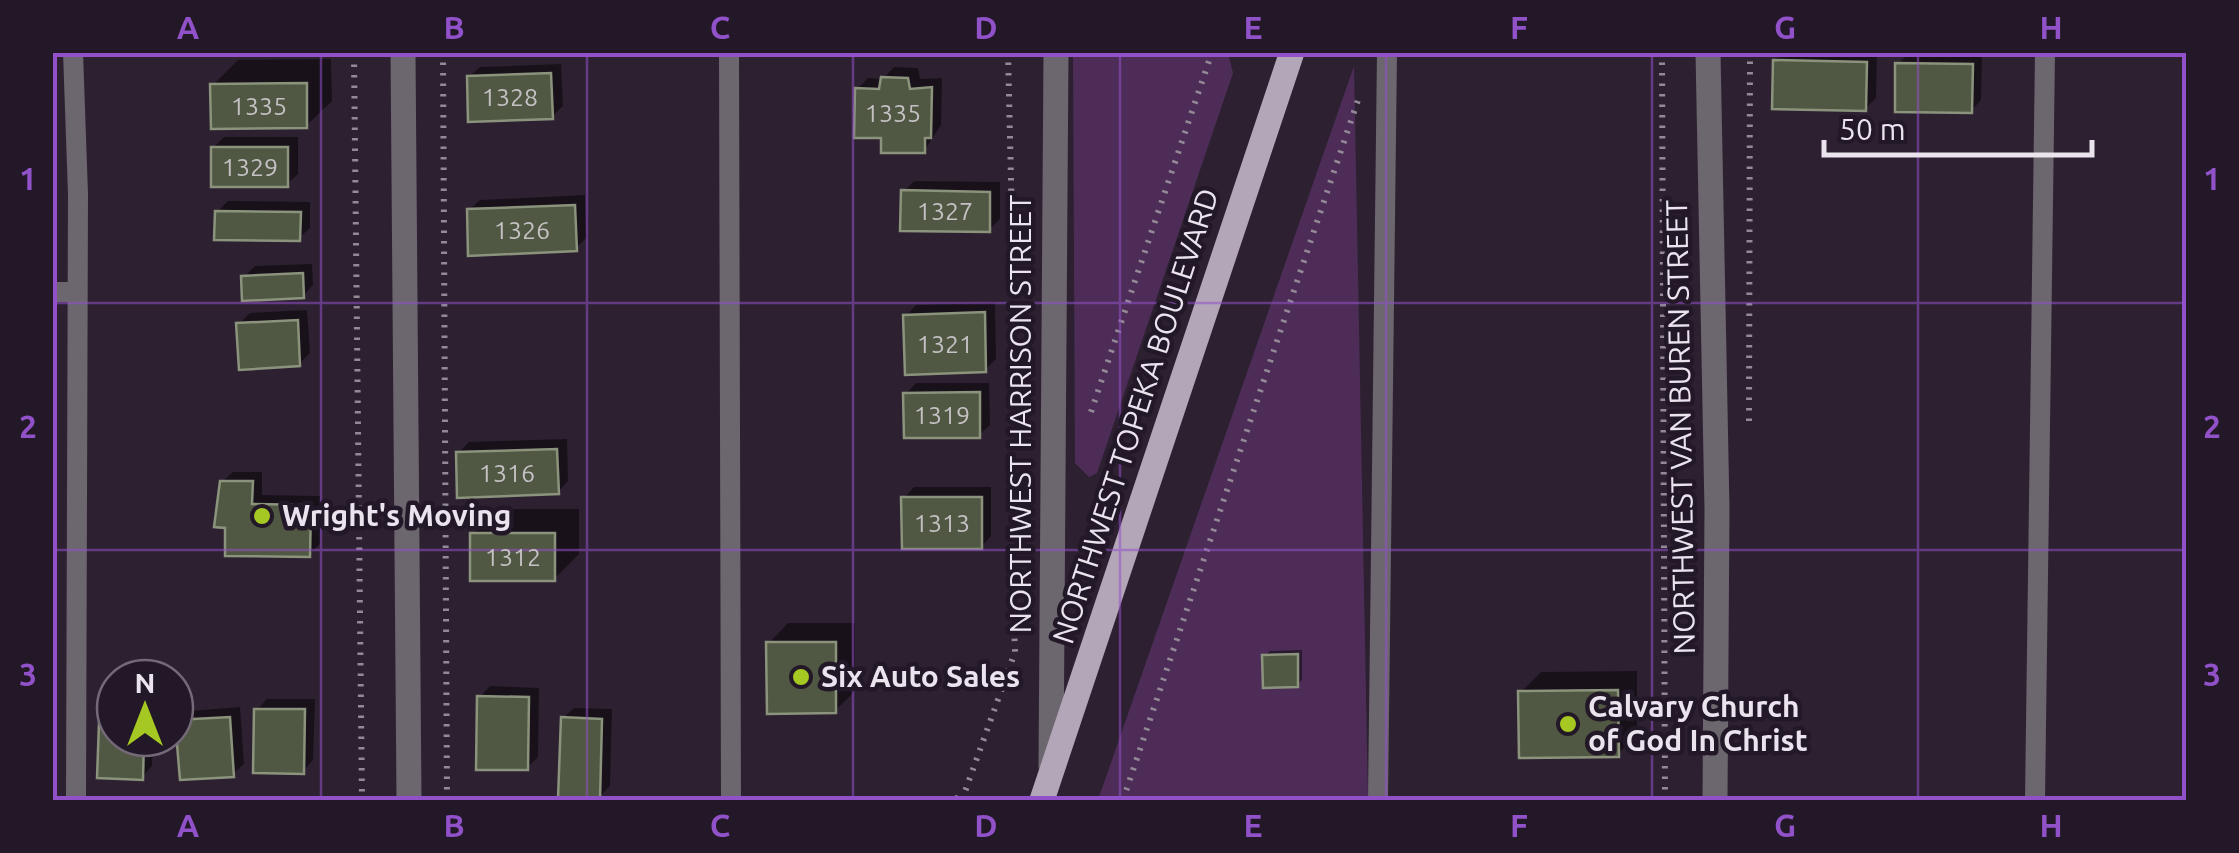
<svg xmlns="http://www.w3.org/2000/svg" width="2239" height="853" font-family="Ubuntu,sans-serif">
  <style>
    .green { fill: #4d2d58 }
    .shadow { fill: #0007 }
    .building { fill: #505742; stroke: #8b937c; stroke-width: 2.5 }
    .lines { fill: none; stroke-linecap: round; stroke-linejoin: round }
    .path { stroke: #948a97; stroke-width: 6; stroke-dasharray: 2.5 8; stroke-linecap: butt }
    .lane { stroke: #6c666f; stroke-width: 20 }
    .street { stroke: #6c666f; stroke-width: 25 }
    .primary { stroke: #b3a6b8; stroke-width: 25 }
    .grid { fill: none; stroke: #9151c8; stroke-width: 2.5; stroke-opacity: 0.55 }
    .poi-dot { fill: #a5c823; stroke: #231827; stroke-width: 4 }
    .labels { text-anchor: middle; stroke-width: 9; stroke-linejoin: round; paint-order: stroke }
    .number-label { font-size: 25px; fill: #c4c0c3 }
    .street-label { font-size: 30px; fill: #ebe3ee; stroke: #231827 }
    .poi-label { font-size: 30px; font-weight: bold; fill: #ebe3ee; stroke: #231827; text-anchor: start }
    .neatline { fill: none; stroke: #9151c8; stroke-width: 4 }
    .grid-label { font-size: 32px; text-anchor: middle; font-weight: bold; fill: #9151c8 }
  </style>
  <rect width="100%" height="100%" fill="#2d2131"/>
  <g class="green">
    <path d="M1073 53H1228L1233 73 1097 473 1089 477 1075 463Z"/>
    <path d="M1354 66 1368 800H1098Z"/>
  </g>
  <g class="shadow">
    <path d="M1784 52H1877L1876 98 1865 109 1776 61Z"/>
    <path d="M1909 53 1982 54 1981 100 1971 111 1898 64Z"/>
    <path d="M331 59 332 101 306 126 212 86 238 60Z"/>
    <path d="M561 64 563 106 552 116 469 77 480 67Z"/>
    <path d="M894 67 918 68 920 79 942 78 941 125 924 151 884 136 857 89 868 78 883 79Z"/>
    <path d="M224 137H298V174L287 184 213 148Z"/>
    <path d="M914 181 1000 182V219L989 230 903 192Z"/>
    <path d="M585 195 586 238 576 248 469 210 480 200Z"/>
    <path d="M228 201 310 202V228L299 238 217 212Z"/>
    <path d="M312 264 313 285 303 296 244 277 255 266Z"/>
    <path d="M995 303 996 359 985 370 906 316 916 305Z"/>
    <path d="M307 310 310 353 299 364 239 324 250 313Z"/>
    <path d="M916 383H989L990 425 979 435 906 394Z"/>
    <path d="M567 439 568 481 558 492 458 453 469 442Z"/>
    <path d="M233 472H262V495L320 496V544L309 554 216 525 222 482Z"/>
    <path d="M914 487H991V536L981 547 904 498Z"/>
    <path d="M498 509H579V554L554 579 473 534Z"/>
    <path d="M788 623H855V691L835 711 769 643Z"/>
    <path d="M1302 650V680L1297 685 1265 656 1270 651Z"/>
    <path d="M1637 671V735L1617 755 1521 692 1541 672Z"/>
    <path d="M115 686V738H153L152 766 142 777 99 775 102 697Z"/>
    <path d="M490 686 539 688 538 757 527 768 480 697Z"/>
    <path d="M267 699H315L313 760 303 771 257 710Z"/>
    <path d="M240 707 244 764 233 774 178 721 189 711Z"/>
    <path d="M574 708 612 709 610 786 599 797 563 718Z"/>
  </g>
  <g class="building">
    <path d="M1773 60 1867 62 1866 111 1772 109Z"/>
    <path d="M1895 63 1973 64 1972 113 1895 112Z"/>
    <path d="M551 73 553 119 468 122 467 76Z"/>
    <path d="M881 77 908 78 910 89 932 87 931 138H925V153H881V138H854L855 88 879 89Z"/>
    <path d="M307 83V128L211 129 210 84Z"/>
    <rect x="211" y="147" width="77" height="40"/>
    <path d="M901 190 990 192V232L900 231Z"/>
    <path d="M575 205 577 251 468 256 467 209Z"/>
    <path d="M215 211 301 212 300 241 214 240Z"/>
    <path d="M303 273 304 298 242 301 241 276Z"/>
    <path d="M985 312 986 372 905 375 903 315Z"/>
    <path d="M298 320 300 366 239 370 236 323Z"/>
    <path d="M980 392V438H904L903 393Z"/>
    <path d="M557 449 559 494 457 498 456 452Z"/>
    <path d="M220 481H253L252 504 311 505 310 557 225 556V528L214 527Z"/>
    <path d="M901 497H982V549H902Z"/>
    <rect x="470" y="533" width="85" height="48"/>
    <path d="M766 642H836V713L767 714Z"/>
    <path d="M1298 654V687L1263 688 1262 655Z"/>
    <path d="M1618 690 1619 757 1519 758 1518 691Z"/>
    <path d="M100 696H115V738H144L143 780 97 778Z"/>
    <path d="M477 696 529 697 528 770H476Z"/>
    <path d="M254 709H305L304 774 253 773Z"/>
    <path d="M230 717 234 777 180 780 175 720Z"/>
    <path d="M561 717 602 719 600 800 558 799Z"/>
  </g>
  <g class="lines">
    <g class="path">
      <path d="M443 52 447 800"/>
      <path d="M1008 52 1013 265"/>
      <path d="M1662 52 1665 800"/>
      <path d="M1410 53 1459 52"/>
      <path d="M99 54 376 53"/>
      <path d="M354 54 362 800"/>
      <path d="M1091 412 1212 52"/>
      <path d="M1749 421 1750 52"/>
      <path d="M945 800 963 797"/>
      <path d="M962 800 1015 652 1012 565"/>
      <path d="M1123 800 1358 100"/>
    </g>
    <g class="lane">
      <path d="M73 52 78 194 76 800"/>
      <path d="M729 52 731 800"/>
      <path d="M52 292H76"/>
      <path d="M1378 800 1387 52"/>
      <path d="M2035 800 2045 52"/>
    </g>
    <g class="street">
      <path d="M403 52 409 800"/>
      <path d="M1708 52 1717 509 1715 800"/>
      <path d="M1051 766 1056 52"/>
    </g>
    <path class="primary" d="M1042 800 1292 52"/>
  </g>
  <path class="grid" d="M321 52V800M587 52V800M853 52V800M1120 52V800M1386 52V800M1652 52V800M1918 52V800M52 303H2186M52 550H2186"/>
  <g class="poi-dot">
    <circle cx="262" cy="516" r="10"/>
    <circle cx="801" cy="677" r="10"/>
    <circle cx="1568" cy="724" r="10"/>
  </g>
  <g class="labels">
    <g class="number-label">
      <text x="510" y="106">1328</text>
      <text x="259" y="115">1335</text>
      <text x="893" y="122">1335</text>
      <text x="250" y="176">1329</text>
      <text x="945" y="220">1327</text>
      <text x="522" y="239">1326</text>
      <text x="945" y="353">1321</text>
      <text x="942" y="424">1319</text>
      <text x="507" y="482">1316</text>
      <text x="942" y="532">1313</text>
      <text x="513" y="566">1312</text>
    </g>
    <g class="street-label">
      <text transform="translate(1021 414) rotate(-90)" y="10">NORTHWEST HARRISON STREET</text>
      <text transform="translate(1136 416) rotate(-72)" y="10">NORTHWEST TOPEKA BOULEVARD</text>
      <text transform="translate(1681 427) rotate(-91)" y="10">NORTHWEST VAN BUREN STREET</text>
    </g>
    <g class="poi-label">
      <text x="282" y="526">Wright's Moving</text>
      <text x="821" y="687">Six Auto Sales</text>
      <text x="1588" y="717">Calvary Church<tspan x="1588" dy="34">of God In Christ</tspan></text>
    </g>
  </g>
  <rect width="2239" height="853" fill="none" stroke="#231827" stroke-width="110"/>
  <g transform="translate(145 708)"><circle r="48" fill="#231827" stroke="#736977" stroke-width="2.5"/>
  <path d="M0-8L18 38L0 25L-18 38Z" fill="#a5c823"/>
  <text y="-15" font-size="28" font-weight="bold" text-anchor="middle" fill="#ebe3ee">N</text>
  </g>
  <path d="M1824 140v15h268v-15" fill="none" stroke="#ebe3ee" stroke-width="5"/>
  <text x="1839" y="140" font-size="30" fill="#ebe3ee" stroke="#231827" stroke-width="8" paint-order="stroke">50 m</text>
  <rect x="55" y="55" width="2129" height="743" class="neatline"/>
  <g class="grid-label">
    <text x="188" y="39">A</text>
    <text x="454" y="39">B</text>
    <text x="720" y="39">C</text>
    <text x="986" y="39">D</text>
    <text x="1253" y="39">E</text>
    <text x="1519" y="39">F</text>
    <text x="1785" y="39">G</text>
    <text x="2051" y="39">H</text>
    <text x="28" y="190">1</text>
    <text x="2212" y="190">1</text>
    <text x="28" y="438">2</text>
    <text x="2212" y="438">2</text>
    <text x="28" y="686">3</text>
    <text x="2212" y="686">3</text>
    <text x="188" y="837">A</text>
    <text x="454" y="837">B</text>
    <text x="720" y="837">C</text>
    <text x="986" y="837">D</text>
    <text x="1253" y="837">E</text>
    <text x="1519" y="837">F</text>
    <text x="1785" y="837">G</text>
    <text x="2051" y="837">H</text>
  </g>
</svg>
